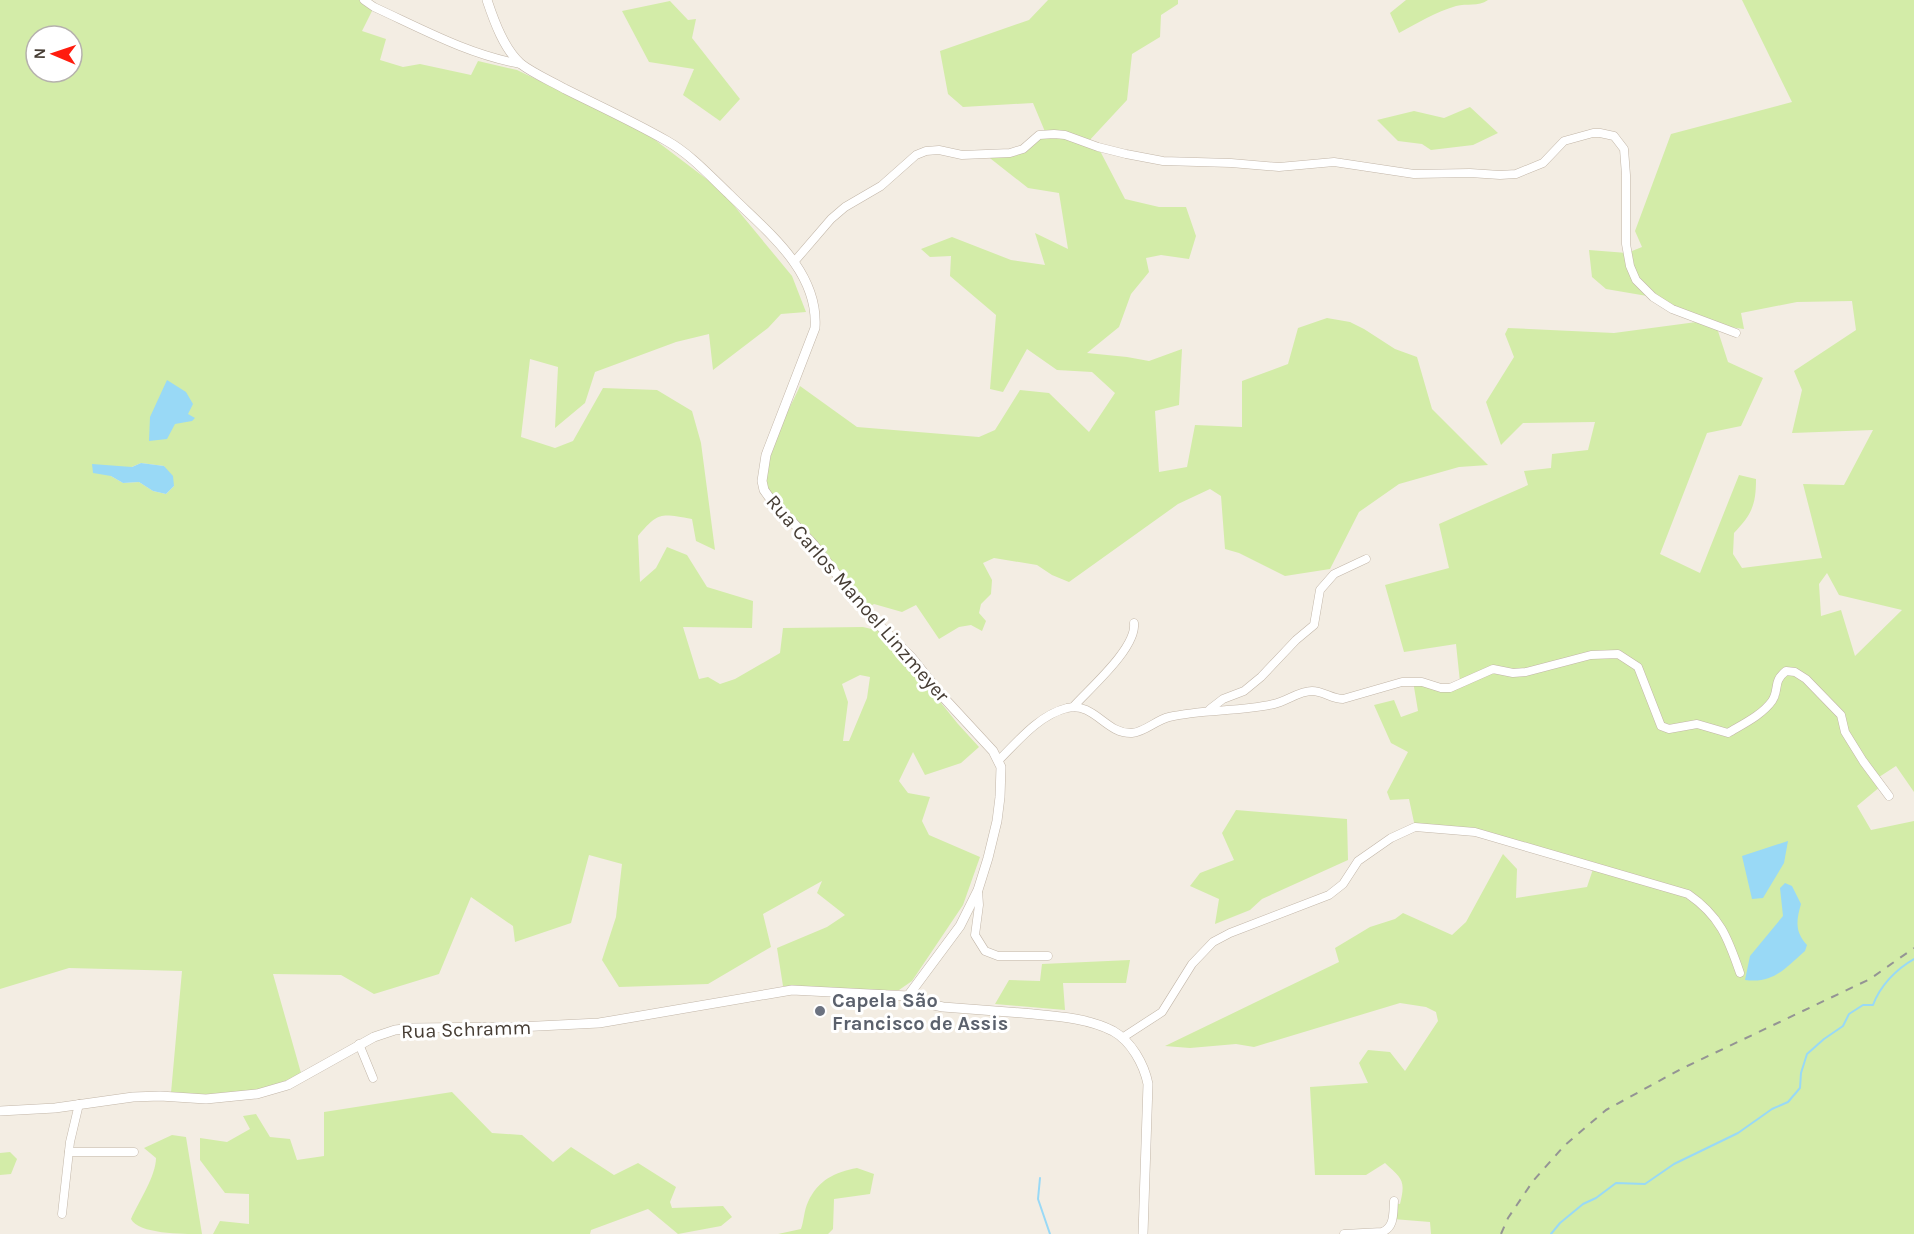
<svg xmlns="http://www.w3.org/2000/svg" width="1914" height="1234" font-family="Karla,sans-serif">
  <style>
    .green { fill: #d3eca8; fill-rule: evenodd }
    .water { fill: #99d9f6 }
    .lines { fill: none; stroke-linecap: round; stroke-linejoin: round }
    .stream { stroke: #99d9f6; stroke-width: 2 }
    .minor-casing { stroke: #c2b6a8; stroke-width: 9 }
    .tertiary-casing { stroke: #c2b6a8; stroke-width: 10 }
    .minor { stroke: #fff; stroke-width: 8 }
    .tertiary { stroke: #fff; stroke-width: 9 }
    .rail { stroke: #949494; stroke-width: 2; stroke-dasharray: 8 8; stroke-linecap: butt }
    .worship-dot { fill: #6b7280; stroke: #fff; stroke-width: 2 }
    .labels { text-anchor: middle; stroke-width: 6; stroke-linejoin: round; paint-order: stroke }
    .street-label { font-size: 20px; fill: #453c33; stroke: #fff }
    .worship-label { font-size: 20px; font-weight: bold; fill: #5b616d; stroke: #fff; text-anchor: start }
  </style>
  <rect width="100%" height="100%" fill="#f3ede3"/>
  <g class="green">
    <path d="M0 0H364L374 7 362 31 386 39 380 60 403 67 420 64 471 75 478 61 517 70 642 130 721 190 792 276 806 312 781 314 768 328 713 370 709 334 676 342 595 372 585 403 555 428 558 367 530 359 521 437 555 448 573 441 603 388 657 390 692 411 701 443 715 550 696 541 692 519C661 514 659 511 638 536L640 582 656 568 667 547 687 555 707 587 753 601 752 628 683 627 699 679 708 677 720 684 735 679 780 653 783 628 863 627 884 632 958 724 979 747 961 763 925 775 913 752 899 781 908 793 930 797 922 821 929 835 980 857 963 905 912 981 899 990 886 991 783 986 777 948 827 927 845 915 817 893 822 881 763 914 771 947 708 984 619 987 602 960 616 917 622 864 589 855 571 923 515 942 513 926 471 897 439 974 374 994 341 975 273 974 301 1073C261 1096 216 1096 171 1093L182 971 69 968 0 989ZM36 36H72V72H36ZM141 463 164 466 174 486 166 494 153 491 139 482 123 483 111 476ZM860 675 870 677 867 698 849 741H843L848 702 842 684Z"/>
    <path d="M1048 0H1178V4L1161 15 1160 37 1132 54 1127 100 1087 143 1098 147 1125 199 1159 207H1186L1196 236 1189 259 1161 255 1146 258 1149 272 1131 294 1119 327 1087 353 1127 357 1149 361 1182 349 1179 405 1155 411 1159 472 1187 467 1195 425 1242 427V381L1288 364 1298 328 1327 318 1350 322 1364 329 1395 349 1417 357 1432 409 1488 465 1459 467 1399 484 1359 512 1330 569 1285 576 1239 553 1225 549 1221 496 1210 489 1178 504 1069 582 1052 575 1037 565 994 558 983 563 992 580 991 594 981 604 979 613 986 621 982 631 971 625 959 627 939 639 916 605 902 612 874 604 866 609C842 578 820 543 791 516 781 506 766 496 765 480 763 456 790 408 800 386L857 427 979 437 995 430 1020 390 1049 393 1089 432 1115 393 1092 372 1057 370 1027 349 1003 392 990 389 996 315 950 276 951 256 930 257 921 249 952 237 1011 260 1045 265 1035 233 1068 249 1059 193 1028 188 986 155 1010 153 1046 134 1033 103 963 107 948 94 940 51 1029 20Z"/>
    <path d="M1406 0H1488C1478 7 1467 3 1456 6 1436 12 1417 23 1399 33L1390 13Z"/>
    <path d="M1742 0H1914V792L1896 766 1876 779 1881 786 1857 806 1871 830 1914 821V1234H1431L1430 1222 1393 1219 1394 1203 1400 1204C1406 1180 1402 1179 1385 1163L1366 1175H1315L1310 1087 1368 1083 1359 1063 1368 1050 1390 1052 1405 1071 1438 1021 1436 1012 1426 1007 1400 1003 1254 1047 1236 1044 1190 1048 1165 1046 1339 962 1335 948 1370 927 1395 919 1403 913 1452 935 1466 922 1503 854 1517 869 1516 898 1587 887 1594 866 1475 832 1415 827 1409 799 1390 800 1387 792 1408 752 1391 743 1374 705 1394 700 1401 717 1418 711 1413 681 1441 688 1460 682 1456 644 1404 652 1385 585 1449 568 1439 524 1528 485 1524 471 1551 468 1552 454 1588 450 1595 422 1523 423 1501 445 1486 402 1514 357 1505 334 1508 328 1614 333 1704 321 1653 297 1606 289 1592 277 1589 250 1627 253 1642 247 1635 231 1671 134 1792 102ZM1852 301 1856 330 1794 371 1802 390 1792 433 1873 430 1844 485 1803 484 1822 558 1742 568 1733 554 1734 533C1752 514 1756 505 1756 479L1739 475 1700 573 1660 554 1707 433 1741 426 1763 378 1728 362 1716 325 1744 329 1741 313 1797 302ZM1827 573 1839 595 1902 610 1855 656 1841 610 1821 616 1819 584Z"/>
    <path d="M670 1 688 20 696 19 692 38 740 99 720 121 683 95 694 69 649 62 622 11Z"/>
    <path d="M1470 107 1498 133 1473 145 1431 150 1422 144 1398 141 1377 120 1414 111 1444 118Z"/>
    <path d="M1236 810 1347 819 1348 860 1262 899 1250 910 1215 924 1219 899 1190 886 1200 873 1234 860 1222 833Z"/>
    <path d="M1130 960 1126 983H1063L1065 1010 995 1004 1009 980 1040 981 1042 964Z"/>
    <path d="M452 1092 492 1133 522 1135 553 1162 571 1147 614 1175 638 1163 676 1187 670 1202 672 1208 723 1206 732 1217 721 1226 678 1234 648 1209 591 1230 590 1234H213L220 1221 249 1224V1194L225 1193 200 1160V1138L227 1142 250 1129 243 1116 256 1114 270 1137 290 1139 297 1160 324 1156V1112Z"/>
    <path d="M172 1135 186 1137 202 1234C181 1234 139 1234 131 1219 139 1201 156 1176 156 1158L144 1148Z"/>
    <path d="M10 1152 17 1159 11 1174 0 1175V1153Z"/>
    <path d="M857 1168 874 1174 870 1194 834 1199 833 1229 828 1234H778L801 1229C804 1221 804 1210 808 1202 818 1180 835 1172 857 1168Z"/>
  </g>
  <g class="water">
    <path d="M167 380 186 392 193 404 188 414 195 418 192 421 175 424 167 439 149 441 150 417Z"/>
    <path d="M141 463 164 466 173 476 174 486 166 494 153 491 139 482 123 483 111 476 93 473 92 464 132 467Z"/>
    <path d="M1788 841 1784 863 1763 898 1752 899 1742 856Z"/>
    <path d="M1785 883 1792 886 1801 904C1796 921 1795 932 1807 945L1805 951C1785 968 1774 984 1745 980L1750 956 1783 916 1780 888Z"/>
  </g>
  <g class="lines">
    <g class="stream">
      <path d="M1040 1178 1038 1199 1050 1234"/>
      <path d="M1551 1234 1560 1223 1583 1204 1596 1198 1616 1183 1645 1184 1674 1164 1738 1133 1772 1109 1788 1102 1800 1088 1801 1073 1807 1054 1824 1039 1843 1026 1849 1014 1863 1005H1873C1880 986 1896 969 1914 959"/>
    </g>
    <defs>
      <g id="minor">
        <path d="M364 0 374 7C422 29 469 55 521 64"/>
        <path d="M794 262 831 219 845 207 881 186 916 155 926 151 939 150 962 155 1010 153 1023 149 1039 135 1054 134 1065 135 1098 147 1126 154 1163 161 1231 163 1279 167 1334 162 1414 174 1470 173 1500 175 1516 174 1543 163 1564 141 1593 133H1600L1614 136 1624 149 1626 175V244L1630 266 1636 280 1653 297 1672 309 1736 333"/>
        <path d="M1073 707C1089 689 1137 648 1134 623"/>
        <path d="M1210 709 1223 699 1244 691 1261 677 1296 640 1314 625 1320 590 1334 574 1366 559"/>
        <path d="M999 760C1018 741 1039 715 1067 708 1095 702 1105 734 1132 733 1145 732 1156 720 1169 717 1204 709 1240 712 1274 704 1287 701 1299 691 1312 691 1323 691 1332 699 1343 699L1402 682H1422L1441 688H1450L1493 669 1513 673 1526 672 1591 655 1618 654 1638 667 1661 726 1669 729 1697 724 1728 733C1743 724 1762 715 1772 701 1780 689 1772 682 1786 671L1795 672 1806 679 1841 715 1845 732 1863 761 1889 796"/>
        <path d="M978 890 979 905 975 935 985 951 998 956H1048"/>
        <path d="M1122 1038 1162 1012 1192 964 1213 942 1230 933 1329 895 1343 884 1358 861 1391 838 1415 827 1475 832 1688 894C1720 916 1728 938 1740 973"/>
        <path d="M359 1044 373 1078"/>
        <path d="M69 1152H134"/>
        <path d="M62 1214 70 1142 79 1104"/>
        <path d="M1344 1234 1382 1232C1395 1227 1393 1213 1394 1201"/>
      </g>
      <g id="tertiary">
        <path d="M487 0C494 21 504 49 521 64 534 74 551 81 565 89 599 106 634 122 667 141 690 154 709 175 729 194 765 230 819 270 815 328L766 455 762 481 764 490 769 497 814 545 864 610 912 658 944 698 993 751 1001 767 1000 797 997 821 988 858 978 890 960 926 908 996"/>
        <path d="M0 1111 55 1108 133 1097 160 1096 206 1099 257 1094 288 1085 374 1037 395 1030 413 1028 518 1027 599 1023 792 990 908 996 929 1004 943 1007C969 1009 996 1011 1022 1013 1052 1016 1086 1017 1113 1031 1131 1041 1144 1064 1148 1084L1143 1234"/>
      </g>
    </defs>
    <use href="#minor" class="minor-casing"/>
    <use href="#tertiary" class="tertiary-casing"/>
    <use href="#minor" class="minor"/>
    <use href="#tertiary" class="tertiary"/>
    <path class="rail" d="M1501 1234 1508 1218 1533 1181 1565 1145 1606 1110 1681 1069 1870 979 1914 948"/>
  </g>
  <circle class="worship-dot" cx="820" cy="1011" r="6"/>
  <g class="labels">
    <g class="street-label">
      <text transform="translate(858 598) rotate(49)" y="7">Rua Carlos Manoel Linzmeyer</text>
      <text transform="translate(466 1029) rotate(-2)" y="7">Rua Schramm</text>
    </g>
    <g class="worship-label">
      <text x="832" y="1007">Capela São<tspan x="832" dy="23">Francisco de Assis</tspan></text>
    </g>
  </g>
  <g transform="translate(54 54) rotate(272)"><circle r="28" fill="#ffffff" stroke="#b5b1ad" stroke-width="1.5"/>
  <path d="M0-4.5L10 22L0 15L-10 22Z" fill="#ff1c0e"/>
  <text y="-9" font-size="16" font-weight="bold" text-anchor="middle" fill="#453c33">N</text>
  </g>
</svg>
